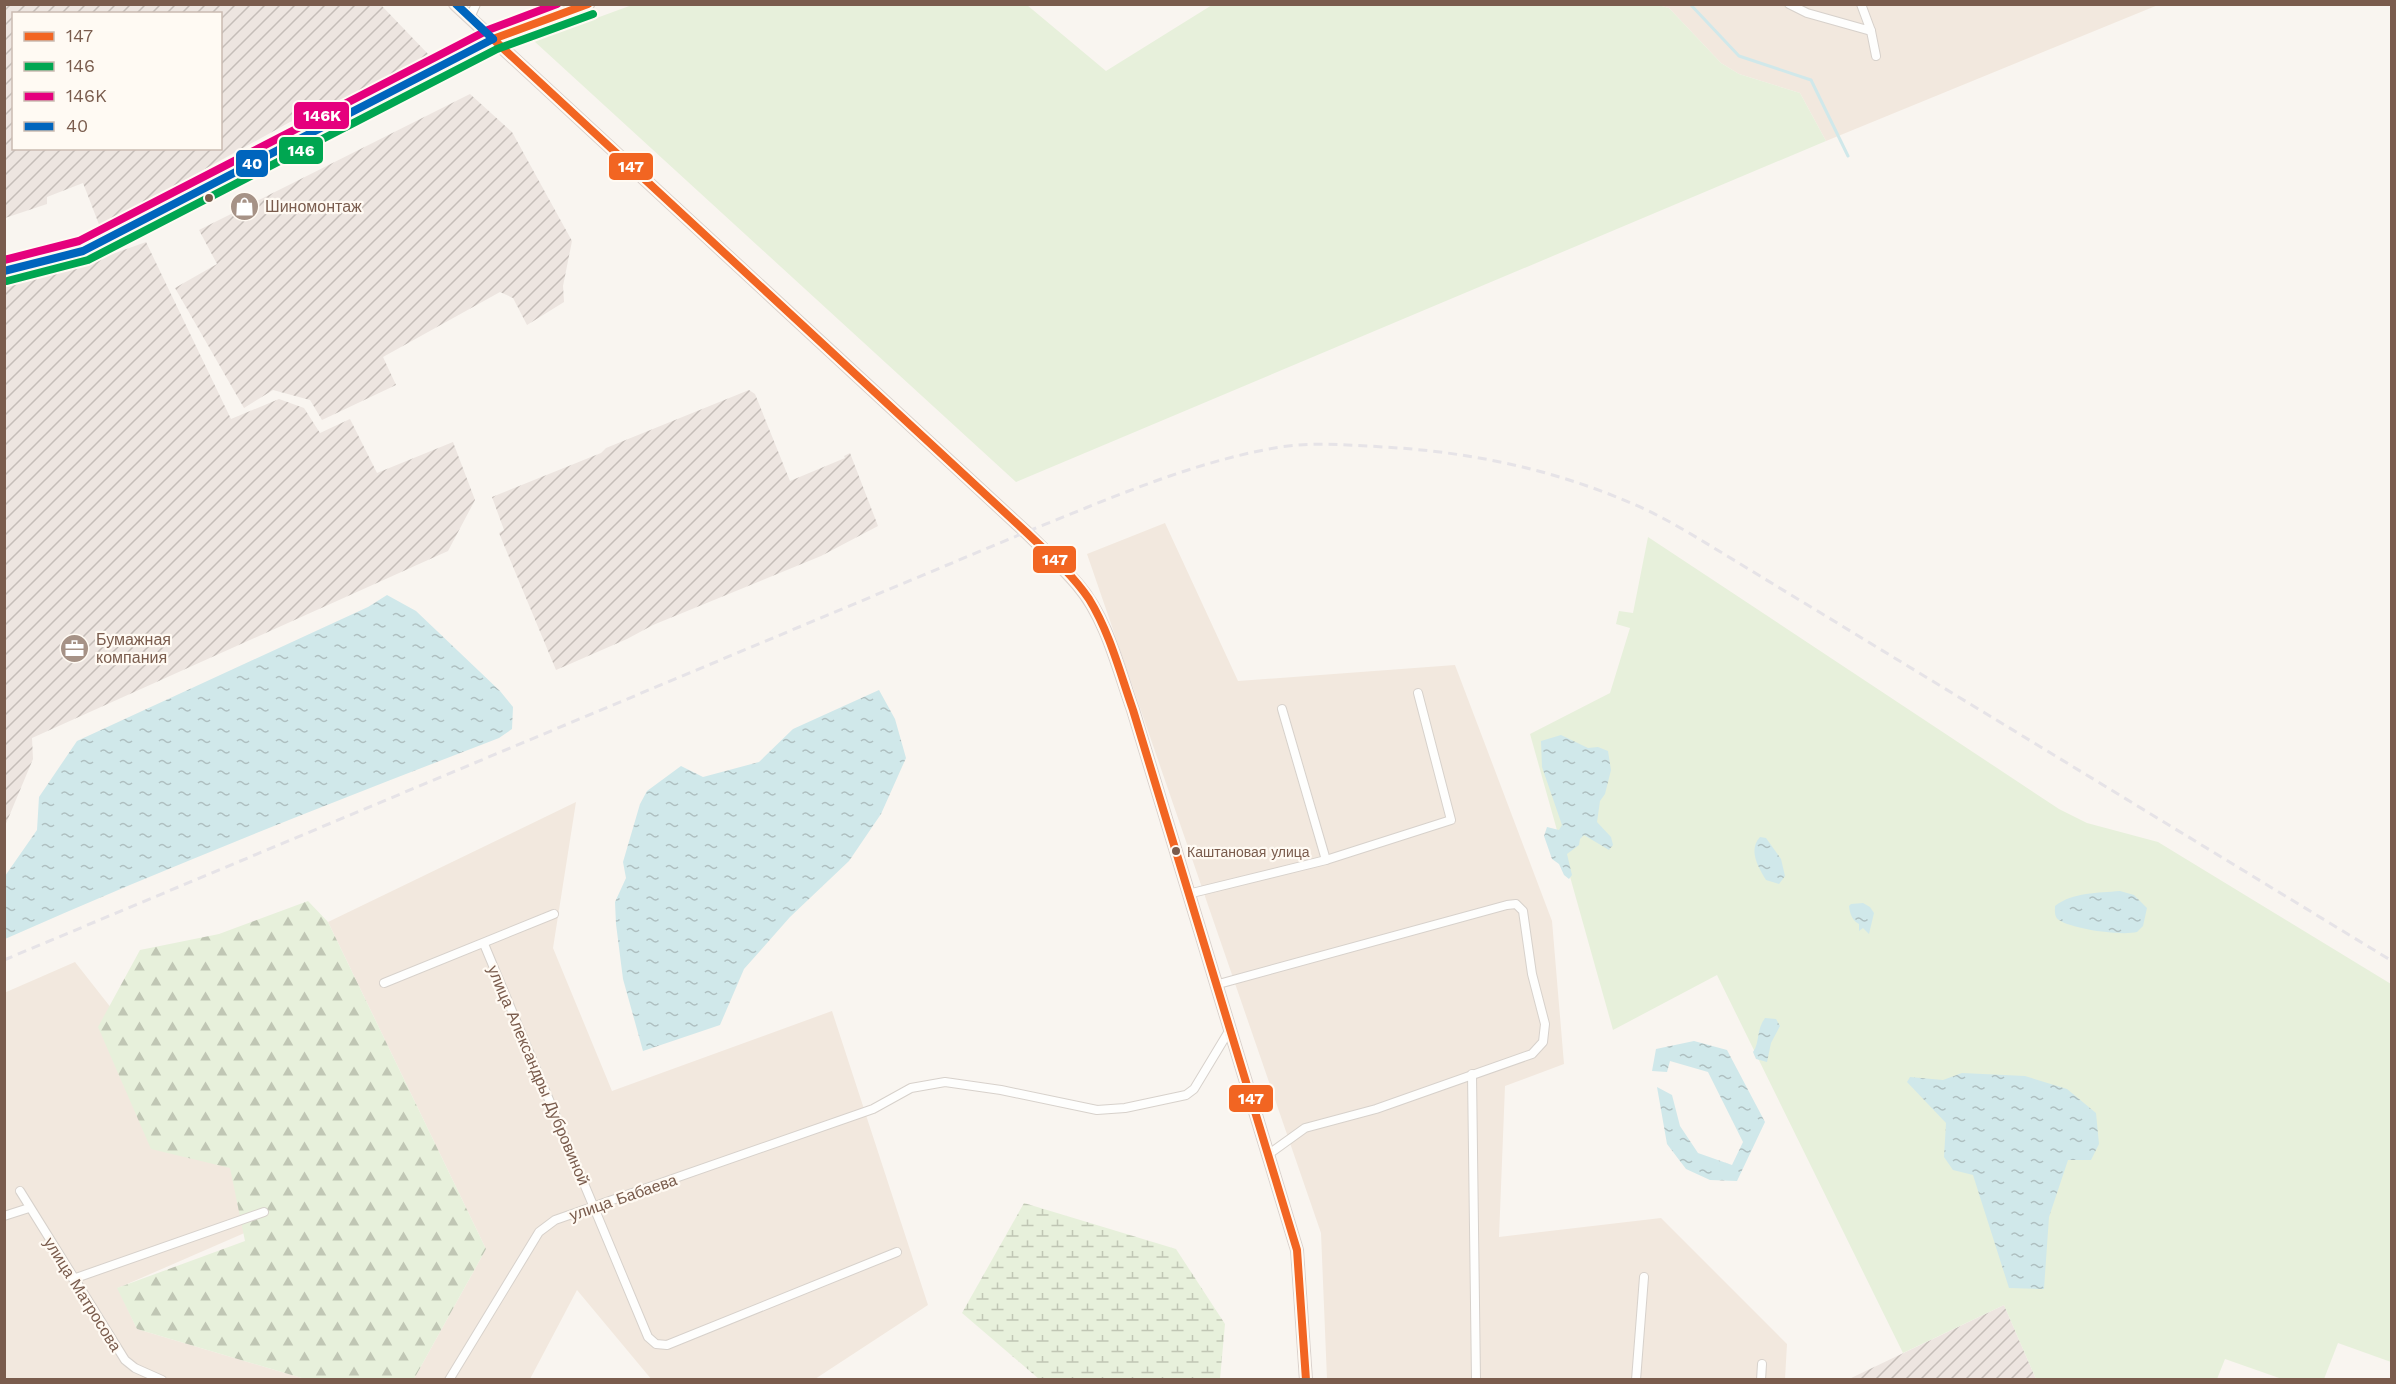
<svg xmlns="http://www.w3.org/2000/svg" width="2396" height="1384" font-family="'Work Sans',sans-serif">
  <style>
    .residential { fill: #f2e8de }
    .industrial { fill: url(#industrial-furrows); fill-rule: evenodd }
    .green { fill: #e7f0db }
    .forest { fill: url(#forest-firs) }
    .wetland { fill: url(#wetland-marsh) }
    .water { fill: url(#water-ripples) }
    .lines { fill: none; stroke-linecap: round; stroke-linejoin: round }
    .stream { stroke: #d0e8ea; stroke-width: 3 }
    .street-casing { stroke: #d7d1cb; stroke-width: 10 }
    .secondary-casing { stroke: #d9d2cb; stroke-width: 13 }
    .primary-casing { stroke: #dad1cc; stroke-width: 14 }
    .street { stroke: #fefefd; stroke-width: 8 }
    .secondary { stroke: #fefefd; stroke-width: 10 }
    .primary { stroke: #f3eee8; stroke-width: 12 }
    .rail { stroke: #e6e3e7; stroke-width: 3; stroke-dasharray: 9 6; stroke-linecap: butt }
    .bus-1-casing { stroke: #fffaf3; stroke-width: 12 }
    .bus-2-casing { stroke: #fffaf3; stroke-width: 12 }
    .bus-3-casing { stroke: #fffaf3; stroke-width: 12 }
    .bus-4-casing { stroke: #fffaf3; stroke-width: 12 }
    .bus-1 { stroke: #f26522; stroke-width: 8 }
    .bus-2 { stroke: #00a651; stroke-width: 8 }
    .bus-3 { stroke: #e5007d; stroke-width: 8 }
    .bus-4 { stroke: #0065bd; stroke-width: 8 }
    .bus-dot { fill: #7a5c4d; stroke: #fffaf3; stroke-width: 2 }
    .labels { text-anchor: middle; stroke-width: 4.5; stroke-linejoin: round; paint-order: stroke }
    .bus-label { font-size: 14px; fill: #7a5c4d; stroke: #fffaf3; text-anchor: start }
    .poi-label { font-size: 16px; fill: #7a5c4d; stroke: #fffaf3; text-anchor: start }
    .street-label { font-size: 16px; fill: #7a5c4d; stroke: #fffaf3 }
    .line-badge { stroke: #fffaf3; stroke-width: 2 }
    .badge-label { font-size: 16px; text-anchor: middle; font-weight: bold; fill: #fff }
  </style>
  <defs>
    <pattern id="industrial-furrows" width="10" height="10" patternUnits="userSpaceOnUse" patternTransform="scale(1.5)"><rect width="10" height="10" fill="#ede5e0"/><path d="M-1 1l2-2M0 10L10 0M9 11l2-2" fill="none" stroke="#c5bdb8"/></pattern>
    <pattern id="forest-firs" width="22" height="20" patternUnits="userSpaceOnUse" patternTransform="scale(1.5)"><rect width="22" height="20" fill="#e7f0db"/><path d="M5 1l3.5 6h-7zM16 11l3.5 6h-7z" fill="#c0c6b4"/></pattern>
    <pattern id="wetland-marsh" width="20" height="14" patternUnits="userSpaceOnUse" patternTransform="scale(1.5)"><rect width="20" height="14" fill="#e7f0db"/><path d="M1 5h8M5 5V1M11 12h8M15 12V8" fill="none" stroke="#c0c6b4"/></pattern>
    <pattern id="water-ripples" width="26" height="14" patternUnits="userSpaceOnUse" patternTransform="scale(1.5)"><rect width="26" height="14" fill="#d0e8ea"/><path d="M2 4q2-2 4 0t4 0M15 11q2-2 4 0t4 0" fill="none" stroke="#aebfc0"/></pattern>
  </defs>
  <rect width="100%" height="100%" fill="#f9f5f0"/>
  <g class="residential">
    <path d="M1658 5H2158L1826 141 1800 93 1739 74 1721 63 1669 8Z"/>
    <path d="M1165 523 1238 681 1455 665 1552 921 1564 1064 1505 1086 1499 1237 1661 1218 1787 1344 1785 1379H1327L1321 1233 1087 554Z"/>
    <path d="M576 802 553 948 612 1091 832 1011 928 1305 815 1379 652 1380 577 1290 530 1379H414L486 1249 328 922Z"/>
    <path d="M75 962 277 1219 118 1288 137 1329 305 1379H5L4 993Z"/>
  </g>
  <g class="industrial">
    <path d="M4 5H381L429 55 418 68 290 122 100 227 83 183 47 197V204L5 218ZM14 14H220V148H14Z"/>
    <path d="M470 94 512 132 572 241 563 286 564 302 527 325 513 298 500 292 383 357 396 385 322 420 310 400 273 390 244 408 175 288 217 264 199 230Z"/>
    <path d="M146 242 231 419 279 399 304 408 320 433 350 419 377 473 453 442 475 500 448 551 32 738 33 759 5 826V286L82 265Z"/>
    <path d="M749 390 755 394 790 481 845 458 844 456 850 453 878 526 821 556 653 625 627 639 556 670 499 533 504 530 492 497 601 453 606 448Z"/>
    <path d="M2004 1305 2036 1379 1847 1380Z"/>
  </g>
  <g class="green">
    <path d="M632 5H1027L1106 71 1212 5H1658L1669 8 1721 63 1739 74 1800 93 1826 141 1016 482 534 41Z"/>
    <path d="M1648 537 2059 809 2087 823 2158 842 2391 984V1362L2338 1343 2324 1379H2282L2225 1359 2217 1379H2036L2004 1305 1903 1353 1717 975 1613 1030 1530 734 1610 693 1630 628 1616 624 1619 611 1633 613Z"/>
  </g>
  <path class="forest" d="M308 901 328 922 486 1249 414 1379H305L137 1329 117 1288 245 1241 230 1168 151 1149 98 1027 140 950 219 934Z"/>
  <path class="wetland" d="M1024 1203 1176 1249 1225 1324 1220 1379H1039L962 1313Z"/>
  <g class="water">
    <path d="M387 595 416 611 500 691 513 707 512 729 499 738C333 802 167 867 5 939V876L37 830 39 797 77 741 368 607Z"/>
    <path d="M879 690 895 719 906 758 881 814 849 861 790 917 744 969 720 1025 643 1051 623 979 616 924 615 902 626 878 623 862 640 804 647 791 681 766 703 777 759 762 793 729Z"/>
    <path d="M1561 735 1588 748 1598 747 1608 751 1611 770 1605 794 1600 801 1597 822 1611 837 1613 845 1609 850 1584 835 1580 839 1579 845 1567 854 1572 875 1569 879 1564 875 1559 864 1552 859 1544 836 1547 827 1559 830 1562 825 1542 767 1541 741Z"/>
    <path d="M1760 837 1766 838 1781 859 1785 876 1779 884 1766 880C1758 867 1748 850 1760 837Z"/>
    <path d="M2120 891 2134 895 2147 908 2143 926 2137 932C2121 936 2072 929 2059 920 2054 917 2055 911 2055 906 2073 892 2098 893 2120 891Z"/>
    <path d="M1863 903 1870 907 1874 913 1869 934 1863 928 1859 931V924C1852 920 1850 914 1849 906L1851 904Z"/>
    <path d="M1765 1018 1776 1019 1780 1026 1771 1043 1767 1062 1756 1059 1753 1052C1760 1042 1756 1030 1765 1018Z"/>
    <path d="M1694 1041 1727 1050 1765 1122 1737 1181 1710 1180 1686 1169 1667 1144 1657 1087 1672 1095 1680 1126 1698 1153 1732 1165 1743 1142 1708 1072 1670 1061 1667 1072 1652 1071 1656 1049Z"/>
    <path d="M1962 1073 2025 1076 2067 1089 2096 1113 2099 1144 2091 1160H2068L2049 1217 2044 1289 2009 1288 1973 1175 1953 1170 1944 1157 1946 1123 1907 1082 1910 1077 1943 1080Z"/>
  </g>
  <g class="lines">
    <path class="stream" d="M1690 4 1739 56 1811 80 1848 156"/>
    <defs>
      <g id="street">
        <path d="M1789 4 1807 13 1871 31 1861 4"/>
        <path d="M470 18 476 4"/>
        <path d="M1871 31 1876 56"/>
        <path d="M1282 709 1326 860"/>
        <path d="M1188 894 1326 860 1451 820 1418 693"/>
        <path d="M484 944 648 1337 656 1344 667 1345 897 1252"/>
        <path d="M384 983 554 914"/>
        <path d="M1215 985 1507 905 1516 904 1523 911 1532 974 1545 1024 1543 1042 1532 1054 1376 1109 1305 1128 1269 1154"/>
        <path d="M1472 1074 1476 1380"/>
        <path d="M20 1191 125 1360 135 1368 162 1380"/>
        <path d="M4 1216 29 1208"/>
        <path d="M73 1279 264 1212"/>
        <path d="M449 1380 539 1232 555 1220 873 1109 911 1088 945 1082 1001 1090 1097 1110 1125 1108 1186 1095 1194 1089 1229 1031"/>
        <path d="M1636 1380 1644 1277"/>
        <path d="M1761 1380 1762 1364"/>
      </g>
      <path id="secondary" d="M4 271 83 251 493 39 589 4"/>
      <path id="primary" d="M455 4 1026 532C1043 549 1062 566 1078 585 1107 619 1118 668 1133 710L1297 1250 1306 1380"/>
    </defs>
    <use href="#street" class="street-casing"/>
    <use href="#secondary" class="secondary-casing"/>
    <use href="#primary" class="primary-casing"/>
    <use href="#street" class="street"/>
    <use href="#secondary" class="secondary"/>
    <use href="#primary" class="primary"/>
    <path class="rail" d="M4 960 1026 532C1109 499 1191 462 1280 447 1316 442 1349 445 1384 447 1470 452 1552 469 1631 503 1662 516 1691 534 1719 551L2392 961"/>
    <defs>
      <path id="bus-1" d="M588 4 493 39 1026 532C1048 553 1072 574 1089 599 1110 633 1120 673 1133 710L1297 1250 1306 1380"/>
      <path id="bus-2" d="M7 281 88 260 497 49 593 14"/>
      <path id="bus-3" d="M4 260 79 241 488 30 557 4"/>
      <g id="bus-4">
        <path d="M456 4 493 39"/>
        <path d="M4 271 83 251 493 39"/>
      </g>
    </defs>
    <use href="#bus-1" class="bus-1-casing"/>
    <use href="#bus-2" class="bus-2-casing"/>
    <use href="#bus-3" class="bus-3-casing"/>
    <use href="#bus-4" class="bus-4-casing"/>
    <use href="#bus-1" class="bus-1"/>
    <use href="#bus-2" class="bus-2"/>
    <use href="#bus-3" class="bus-3"/>
    <use href="#bus-4" class="bus-4"/>
  </g>
  <defs>
    <symbol id="shop-disc" viewBox="-11 -11 22 22"><circle r="9.5" fill="#a69286" stroke="#fffaf3"/><path d="M-5-2.5h2.3a2.7 3.5 0 0 1 5.4 0H5L5.5 6h-11ZM-1.5-2.5h3a1.5 2.3 0 0 0-3 0Z" fill="#fff"/></symbol>
    <symbol id="office-disc" viewBox="-11 -11 22 22"><circle r="9.5" fill="#a69286" stroke="#fffaf3"/><path d="M-6-3h4V-5.5h4V-3h4V5H-6ZM-1-4.5V-3h2v-1.5ZM-6 0V1H6V0Z" fill="#fff"/></symbol>
  </defs>
  <g fill-rule="evenodd">
    <use href="#shop-disc" x="228" y="190" width="33" height="33"/>
    <use href="#office-disc" x="58" y="632" width="33" height="33"/>
  </g>
  <g class="bus-dot">
    <circle cx="209" cy="198" r="5"/>
    <circle cx="1176" cy="851" r="5"/>
  </g>
  <g class="labels">
    <g class="bus-label">
      <text x="1187" y="857">Каштановая улица</text>
    </g>
    <g class="poi-label">
      <text x="265" y="212">Шиномонтаж</text>
      <text x="96" y="645">Бумажная<tspan x="96" dy="18">компания</tspan></text>
    </g>
    <g class="street-label">
      <text transform="translate(539 1075) rotate(67)" y="6">улица Александры Дубровиной</text>
      <text transform="translate(623 1197) rotate(-19)" y="6">улица Бабаева</text>
      <text transform="translate(83 1294) rotate(58)" y="6">улица Матросова</text>
    </g>
  </g>
  <g class="line-badge">
    <rect x="293" y="101" width="57" height="29" rx="6" fill="#e5007d"/>
    <rect x="278" y="136" width="46" height="29" rx="6" fill="#00a651"/>
    <rect x="235" y="149" width="34" height="29" rx="6" fill="#0065bd"/>
    <rect x="608" y="152" width="46" height="29" rx="6" fill="#f26522"/>
    <rect x="1032" y="545" width="45" height="29" rx="6" fill="#f26522"/>
    <rect x="1228" y="1084" width="46" height="29" rx="6" fill="#f26522"/>
  </g>
  <g class="badge-label">
    <text x="322" y="121">146K</text>
    <text x="301" y="156">146</text>
    <text x="252" y="169">40</text>
    <text x="631" y="172">147</text>
    <text x="1055" y="565">147</text>
    <text x="1251" y="1104">147</text>
  </g>
  <rect width="2396" height="1384" fill="none" stroke="#7a5c4d" stroke-width="12"/>
  <rect x="12" y="12" width="210" height="138" fill="#fffaf3" stroke="#cabbb1" stroke-width="1.5"/>
  <rect x="24" y="32" width="30" height="9" fill="#f26522" stroke="#cabbb1" stroke-width="1.5"/>
  <text x="66" y="42" font-size="18" fill="#7a5c4d">147</text>
  <rect x="24" y="62" width="30" height="9" fill="#00a651" stroke="#cabbb1" stroke-width="1.5"/>
  <text x="66" y="72" font-size="18" fill="#7a5c4d">146</text>
  <rect x="24" y="92" width="30" height="9" fill="#e5007d" stroke="#cabbb1" stroke-width="1.5"/>
  <text x="66" y="102" font-size="18" fill="#7a5c4d">146K</text>
  <rect x="24" y="122" width="30" height="9" fill="#0065bd" stroke="#cabbb1" stroke-width="1.5"/>
  <text x="66" y="132" font-size="18" fill="#7a5c4d">40</text>
</svg>
